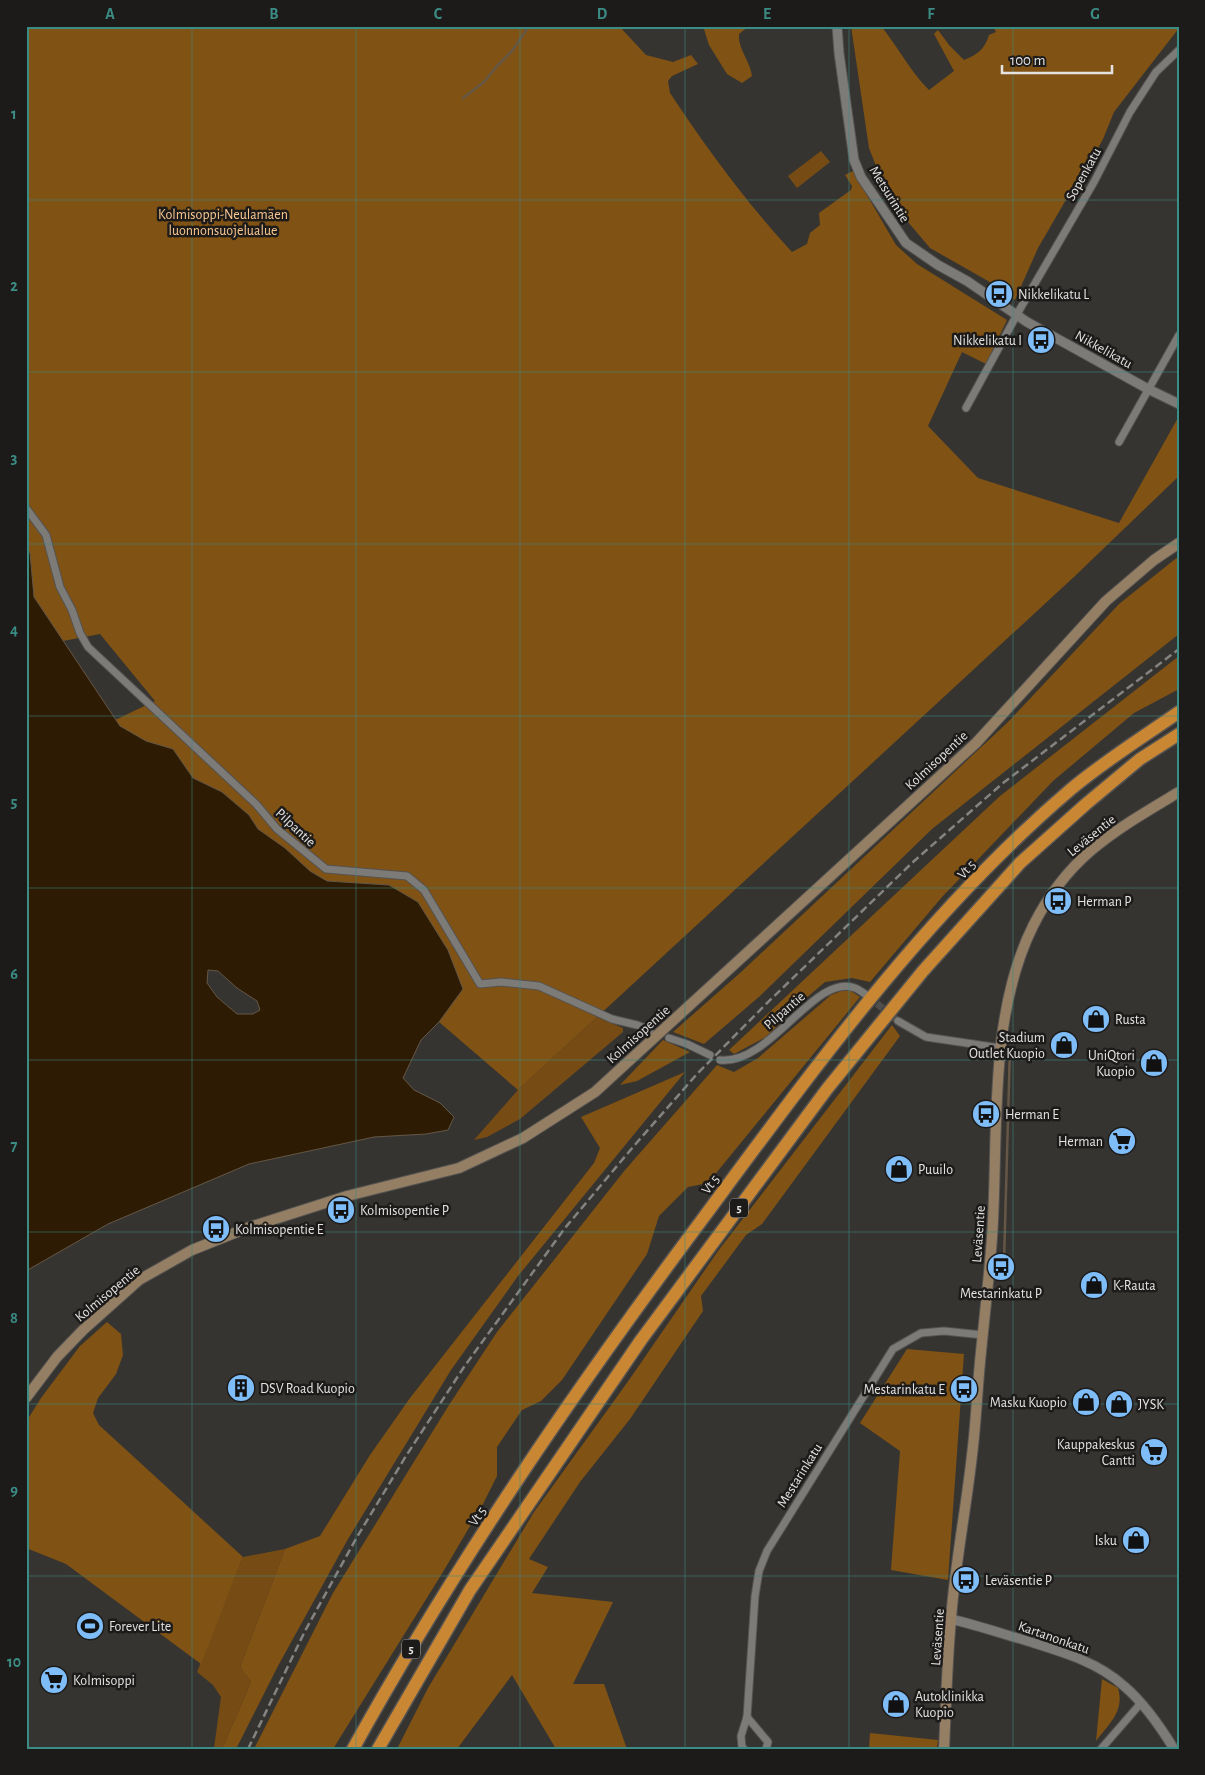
<svg xmlns="http://www.w3.org/2000/svg" width="1205" height="1775" font-family="'Alegreya Sans',sans-serif">
  <style>
    .green { fill: #774c14 }
    .forest { fill: #805214 }
    .water { fill: #2e1b03; stroke: #655746; fill-rule: evenodd }
    .lines { fill: none; stroke-linecap: round; stroke-linejoin: round }
    .stream { stroke: #655746; stroke-width: 2.5 }
    .minor-tunnel { stroke: #504e4c; stroke-width: 7; stroke-dasharray: 7 3.5; stroke-linecap: butt }
    .minor-casing { stroke: #555351; stroke-width: 9 }
    .tertiary-casing { stroke: #555351; stroke-width: 11 }
    .secondary-casing { stroke: #555351; stroke-width: 12 }
    .motorway-casing { stroke: #555351; stroke-width: 15 }
    .minor { stroke: #7d7b78; stroke-width: 7 }
    .tertiary { stroke: #7d7b78; stroke-width: 9 }
    .secondary { stroke: #947f64; stroke-width: 10 }
    .motorway { stroke: #c98734; stroke-width: 12 }
    .rail { stroke: #858381; stroke-width: 2.5; stroke-dasharray: 8 4; stroke-linecap: butt }
    .grid { fill: none; stroke: #3a8c85; stroke-width: 1; stroke-opacity: 0.55 }
    .labels { text-anchor: middle; stroke-width: 5; stroke-linejoin: round; paint-order: stroke }
    .shield { fill: #1d1b1a; stroke: #a9a7a6; stroke-width: 1 }
    .shield-label { font-size: 12px; font-weight: bold; fill: #e5e3e2 }
    .street-label { font-size: 14px; fill: #e5e3e2; stroke: #1d1b1a }
    .park-label { font-size: 14px; fill: #fac892; stroke: #1d1b1a }
    .poi-label { font-size: 14px; fill: #e5e3e2; stroke: #1d1b1a; text-anchor: start }
    .neatline { fill: none; stroke: #3a8c85; stroke-width: 2 }
    .grid-label { font-size: 16px; text-anchor: middle; font-weight: bold; fill: #3a8c85 }
  </style>
  <rect width="100%" height="100%" fill="#363431"/>
  <g class="green">
    <path d="M821 151 830 162 797 188 788 176Z"/>
    <path d="M597 1017 623 1028V1032L520 1119 487 1137 474 1140 518 1090Z"/>
    <path d="M285 1549 240 1667 251 1682 223 1747 214 1748 221 1697 213 1685 197 1672 243 1557Z"/>
  </g>
  <g class="forest">
    <path d="M26 26H619L646 55 673 62 691 55 698 64 672 76 668 81 670 93C708 150 745 201 792 252L807 244 810 233 820 225 819 213 851 190 852 186 845 175 853 171 896 245 917 264 1007 320 986 364 962 352 928 426 978 478 1119 523 1179 416V476L1076 575 518 1090 439 1022 463 989 389 885 327 881 309 871 285 848 258 829 249 815 222 792 193 778 173 749C153 743 127 738 115 720L155 701 100 634 63 641 34 597 30 553 26 547Z"/>
    <path d="M703 26H749L739 34C738 50 750 60 752 76L742 83 727 74 709 45Z"/>
    <path d="M851 26H881C898 47 910 71 929 90L954 71 934 34 938 30 949 45 964 60C977 55 985 49 989 35L996 32 993 26H1179V28L1114 112 1103 139 1085 172 1067 198 1038 248 1015 300 988 281 930 248 908 222 883 184 869 148Z"/>
    <path d="M1179 556V634L932 829 760 996 704 1044 673 1032 740 973 1008 722 1119 604Z"/>
    <path d="M1179 656V689L1134 713 1053 781 942 897 870 982 852 978 825 982 805 999 766 1037 734 1054 729 1050 1000 796Z"/>
    <path d="M841 991H851L860 997 708 1183 688 1187 659 1216 647 1254 562 1380 541 1401 522 1410 497 1447V1476L483 1504 443 1572 333 1749H254L333 1593 449 1405 497 1332 625 1170 717 1065 734 1072 758 1058 831 995Z"/>
    <path d="M892 1025 900 1036 762 1224 746 1235 701 1296 703 1311 630 1419 580 1482 529 1559 548 1567 532 1593 613 1602 573 1684H604L627 1749H556L512 1675 457 1749H397L428 1688 534 1512 629 1380 718 1251Z"/>
    <path d="M663 1040 690 1052 637 1081 620 1085Z"/>
    <path d="M685 1072 518 1276 451 1370 348 1539 278 1666 236 1749H214L223 1747 251 1682 240 1667 285 1549 320 1536 370 1455 410 1398 594 1163 600 1148 581 1117Z"/>
    <path d="M107 1322 121 1334 123 1355 116 1374 98 1398 93 1413 99 1425 243 1557 201 1664 66 1564 26 1548V1422L41 1398 80 1346Z"/>
    <path d="M907 1349 964 1354 948 1580 891 1570 900 1451 860 1423Z"/>
    <path d="M1102 1679 1118 1688C1125 1711 1109 1724 1096 1741Z"/>
    <path d="M870 1733 938 1740 937 1749H869Z"/>
  </g>
  <path class="water" d="M26 547 30 553 34 597 120 726 146 741 173 749 193 778 222 792 249 815 258 829 285 848 310 871 327 881 389 885 418 902 448 950 463 989 439 1022 421 1040 403 1078 414 1090 440 1103 454 1117 448 1130 426 1134 374 1137 249 1164 108 1224 26 1271ZM208 970 218 971 237 988 257 1001 260 1010 253 1014H237L217 997 207 983Z"/>
  <g class="lines">
    <g class="stream">
      <path d="M463 98 484 82 497 66 512 51 529 26"/>
      <path d="M1004 1261 1010 1048"/>
    </g>
    <path class="minor-tunnel" d="M869 997 898 1021"/>
    <defs>
      <g id="minor">
        <path d="M966 408 1020 309 1094 182 1130 112 1156 72 1179 50"/>
        <path d="M1119 442 1179 335"/>
        <path d="M26 508 46 535 60 587 72 610 80 633 88 647 256 804 277 829 326 869 407 876 424 890 480 984 501 982 539 986 612 1019 637 1025 650 1030"/>
        <path d="M898 1021 926 1037 1000 1048"/>
        <path d="M669 1038 687 1044 710 1055"/>
        <path d="M720 1060C771 1065 815 972 855 988 858 989 862 992 865 994"/>
        <path d="M747 1717 768 1742 766 1749"/>
        <path d="M744 1749 742 1747 741 1736 747 1717 755 1596 759 1571 767 1551 893 1349 921 1333 944 1331 983 1335"/>
        <path d="M1101 1749 1141 1703"/>
      </g>
      <g id="tertiary">
        <path d="M837 26 839 53 854 160 861 177 906 243 938 265 967 281 1027 322 1148 389 1179 404"/>
        <path d="M951 1619C976 1625 1000 1633 1024 1640 1059 1651 1097 1661 1124 1686 1144 1703 1160 1726 1174 1749"/>
      </g>
      <g id="secondary">
        <path d="M26 1398 57 1357 83 1330 139 1280 192 1250 247 1228 347 1196 459 1168 523 1138 595 1092 976 743 1106 601 1154 560 1179 543"/>
        <path d="M944 1749C946 1706 947 1662 951 1619 955 1564 966 1510 972 1455 976 1424 977 1393 980 1362 984 1320 989 1279 992 1238 999 1138 987 1018 1033 926 1068 856 1114 831 1179 792"/>
      </g>
      <g id="motorway">
        <path d="M353 1749C456 1563 577 1387 704 1217 815 1067 927 912 1070 790 1103 762 1143 737 1179 712"/>
        <path d="M378 1749 470 1590 641 1340 827 1089 923 971 1020 863 1086 804 1140 759 1179 734"/>
      </g>
    </defs>
    <use href="#minor" class="minor-casing"/>
    <use href="#tertiary" class="tertiary-casing"/>
    <use href="#secondary" class="secondary-casing"/>
    <use href="#motorway" class="motorway-casing"/>
    <use href="#minor" class="minor"/>
    <use href="#tertiary" class="tertiary"/>
    <use href="#secondary" class="secondary"/>
    <use href="#motorway" class="motorway"/>
    <path class="rail" d="M248 1749 305 1631 357 1537 406 1456 464 1367 565 1228 633 1147 697 1074 765 1005 913 862 1003 783 1179 649"/>
  </g>
  <path class="grid" d="M192 26V1749M356 26V1749M520 26V1749M685 26V1749M849 26V1749M1013 26V1749M26 200H1179M26 372H1179M26 544H1179M26 716H1179M26 888H1179M26 1060H1179M26 1232H1179M26 1404H1179M26 1576H1179"/>
  <defs>
    <symbol id="bus-disc" viewBox="-11 -11 22 22"><circle r="9.5" fill="#7fbdf9" stroke="#1d1b1a"/><path d="M-5-6H5V4H4V6H2V4H-2V6H-4V4H-5ZM-3.5-4V0h7V-4ZM-3.5 1.2v1.5H-2V1.2ZM2 1.2v1.5H3.5V1.2Z" fill="#111"/></symbol>
    <symbol id="shop-disc" viewBox="-11 -11 22 22"><circle r="9.5" fill="#7fbdf9" stroke="#1d1b1a"/><path d="M-5-2.5h2.3a2.7 3.5 0 0 1 5.4 0H5L5.5 6h-11ZM-1.5-2.5h3a1.5 2.3 0 0 0-3 0Z" fill="#111"/></symbol>
    <symbol id="supermarket-disc" viewBox="-11 -11 22 22"><circle r="9.5" fill="#7fbdf9" stroke="#1d1b1a"/><path d="M-6-5.5h2.5l.6 2H6L4.5 2H-2.5L-4.4-4H-6ZM-1.5 3.2a1.3 1.3 0 1 0 .1 0ZM3 3.2a1.3 1.3 0 1 0 .1 0Z" fill="#111"/></symbol>
    <symbol id="building-disc" viewBox="-11 -11 22 22"><circle r="9.5" fill="#7fbdf9" stroke="#1d1b1a"/><path d="M-4-6H4V6H1V3H-1V6H-4ZM-2.5-4.3h1.7v1.8h-1.7ZM.8-4.3h1.7v1.8H.8ZM-2.5-1h1.7V.8h-1.7ZM.8-1h1.7V.8H.8Z" fill="#111"/></symbol>
    <symbol id="stadium-disc" viewBox="-11 -11 22 22"><circle r="9.5" fill="#7fbdf9" stroke="#1d1b1a"/><path d="M0-5a6.5 5 0 1 0 0 10a6.5 5 0 1 0 0-10ZM-3.5-1.8h7v3.6h-7Z" fill="#111"/></symbol>
  </defs>
  <g fill-rule="evenodd">
    <use href="#bus-disc" x="983" y="278" width="32" height="32"/>
    <use href="#bus-disc" x="1025" y="324" width="32" height="32"/>
    <use href="#bus-disc" x="1042" y="885" width="32" height="32"/>
    <use href="#shop-disc" x="1080" y="1003" width="32" height="32"/>
    <use href="#shop-disc" x="1048" y="1029" width="32" height="32"/>
    <use href="#shop-disc" x="1138" y="1047" width="32" height="32"/>
    <use href="#bus-disc" x="970" y="1098" width="32" height="32"/>
    <use href="#supermarket-disc" x="1106" y="1125" width="32" height="32"/>
    <use href="#shop-disc" x="883" y="1153" width="32" height="32"/>
    <use href="#bus-disc" x="325" y="1194" width="32" height="32"/>
    <use href="#bus-disc" x="200" y="1213" width="32" height="32"/>
    <use href="#bus-disc" x="985" y="1251" width="32" height="32"/>
    <use href="#shop-disc" x="1078" y="1269" width="32" height="32"/>
    <use href="#building-disc" x="225" y="1372" width="32" height="32"/>
    <use href="#bus-disc" x="948" y="1373" width="32" height="32"/>
    <use href="#shop-disc" x="1070" y="1386" width="32" height="32"/>
    <use href="#shop-disc" x="1103" y="1388" width="32" height="32"/>
    <use href="#supermarket-disc" x="1138" y="1436" width="32" height="32"/>
    <use href="#shop-disc" x="1120" y="1524" width="32" height="32"/>
    <use href="#bus-disc" x="950" y="1564" width="32" height="32"/>
    <use href="#stadium-disc" x="74" y="1610" width="32" height="32"/>
    <use href="#supermarket-disc" x="38" y="1664" width="32" height="32"/>
    <use href="#shop-disc" x="880" y="1688" width="32" height="32"/>
  </g>
  <g class="labels">
    <g class="shield">
      <rect x="730" y="1198.5" width="18" height="19" rx="4"/>
      <rect x="402" y="1639.5" width="18" height="19" rx="4"/>
    </g>
    <g class="shield-label">
      <text x="739" y="1212">5</text>
      <text x="411" y="1653">5</text>
    </g>
    <g class="street-label">
      <text transform="translate(1083 174) rotate(-61)" y="5">Sopenkatu</text>
      <text transform="translate(890 194) rotate(58)" y="5">Metsurintie</text>
      <text transform="translate(1104 349) rotate(29)" y="5">Nikkelikatu</text>
      <text transform="translate(936 760) rotate(-43)" y="5">Kolmisopentie</text>
      <text transform="translate(296 827) rotate(43)" y="5">Pilpantie</text>
      <text transform="translate(1091 835) rotate(-39)" y="5">Leväsentie</text>
      <text transform="translate(966 869) rotate(-47)" y="5">Vt 5</text>
      <text transform="translate(784 1010) rotate(-41)" y="5">Pilpantie</text>
      <text transform="translate(638 1034) rotate(-42)" y="5">Kolmisopentie</text>
      <text transform="translate(710 1184) rotate(-53)" y="5">Vt 5</text>
      <text transform="translate(978 1234) rotate(-86)" y="5">Leväsentie</text>
      <text transform="translate(107 1293) rotate(-40)" y="5">Kolmisopentie</text>
      <text transform="translate(799 1475) rotate(-58)" y="5">Mestarinkatu</text>
      <text transform="translate(477 1516) rotate(-56)" y="5">Vt 5</text>
      <text transform="translate(937 1637) rotate(-86)" y="5">Leväsentie</text>
      <text transform="translate(1054 1637) rotate(19)" y="5">Kartanonkatu</text>
    </g>
    <g class="park-label">
      <text x="223" y="219">Kolmisoppi-Neulamäen<tspan x="223" dy="16">luonnonsuojelualue</tspan></text>
    </g>
    <g class="poi-label">
      <text x="1018" y="299">Nikkelikatu L</text>
      <text x="1022" y="345" text-anchor="end">Nikkelikatu I</text>
      <text x="1077" y="906">Herman P</text>
      <text x="1115" y="1024">Rusta</text>
      <text x="1045" y="1042" text-anchor="end">Stadium<tspan x="1045" dy="16">Outlet Kuopio</tspan></text>
      <text x="1135" y="1060" text-anchor="end">UniQtori<tspan x="1135" dy="16">Kuopio</tspan></text>
      <text x="1005" y="1119">Herman E</text>
      <text x="1103" y="1146" text-anchor="end">Herman</text>
      <text x="918" y="1174">Puuilo</text>
      <text x="360" y="1215">Kolmisopentie P</text>
      <text x="235" y="1234">Kolmisopentie E</text>
      <text x="1113" y="1290">K-Rauta</text>
      <text x="1001" y="1298" text-anchor="middle">Mestarinkatu P</text>
      <text x="260" y="1393">DSV Road Kuopio</text>
      <text x="945" y="1394" text-anchor="end">Mestarinkatu E</text>
      <text x="1067" y="1407" text-anchor="end">Masku Kuopio</text>
      <text x="1138" y="1409">JYSK</text>
      <text x="1135" y="1449" text-anchor="end">Kauppakeskus<tspan x="1135" dy="16">Cantti</tspan></text>
      <text x="1117" y="1545" text-anchor="end">Isku</text>
      <text x="985" y="1585">Leväsentie P</text>
      <text x="109" y="1631">Forever Lite</text>
      <text x="73" y="1685">Kolmisoppi</text>
      <text x="915" y="1701">Autoklinikka<tspan x="915" dy="16">Kuopio</tspan></text>
    </g>
  </g>
  <rect width="1205" height="1775" fill="none" stroke="#1d1b1a" stroke-width="55"/>
  <path d="M1002 65v8h110v-8" fill="none" stroke="#e5e3e2" stroke-width="2.5"/>
  <text x="1010" y="65" font-size="15" fill="#e5e3e2" stroke="#1d1b1a" stroke-width="4" paint-order="stroke">100 m</text>
  <rect x="28" y="28" width="1150" height="1720" class="neatline"/>
  <g class="grid-label">
    <text x="110" y="19">A</text>
    <text x="274" y="19">B</text>
    <text x="438" y="19">C</text>
    <text x="602" y="19">D</text>
    <text x="767" y="19">E</text>
    <text x="931" y="19">F</text>
    <text x="1095" y="19">G</text>
    <text x="14" y="119">1</text>
    <text x="14" y="291">2</text>
    <text x="14" y="463">3</text>
    <text x="14" y="635">4</text>
    <text x="14" y="807">5</text>
    <text x="14" y="979">6</text>
    <text x="14" y="1151">7</text>
    <text x="14" y="1323">8</text>
    <text x="14" y="1495">9</text>
    <text x="14" y="1667">10</text>
  </g>
</svg>
